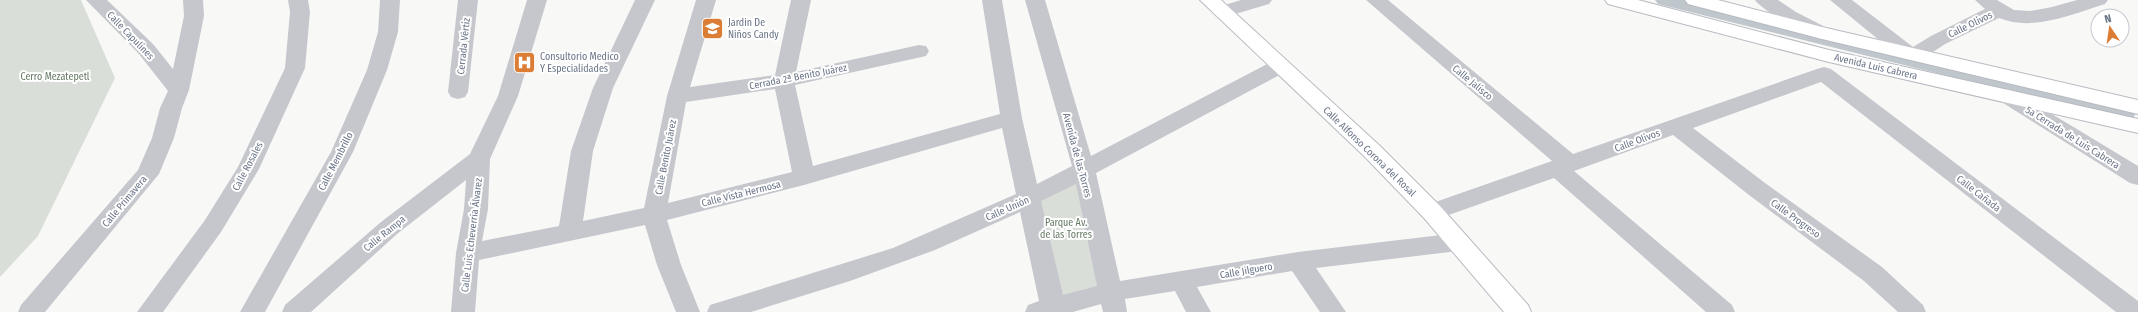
<svg xmlns="http://www.w3.org/2000/svg" width="2138" height="312" font-family="'Fira Sans Condensed',sans-serif">
  <style>
    .green { fill: #d9dfd8 }
    .lines { fill: none; stroke-linecap: round; stroke-linejoin: round }
    .canal { fill: #bfc6cc; fill-rule: evenodd }
    .secondary-casing { stroke: #b7bac0; stroke-width: 2 }
    .street { fill: #c5c7cc; fill-rule: evenodd }
    .secondary { fill: #fff; fill-rule: evenodd }
    .labels { text-anchor: middle; stroke-width: 4; stroke-linejoin: round; paint-order: stroke }
    .poi-label { font-size: 10px; fill: #697386; stroke: #fff; text-anchor: start }
    .street-label { font-size: 10px; fill: #697386; stroke: #fff }
    .park-label { font-size: 10px; fill: #647864; stroke: #fff }
  </style>
  <rect width="100%" height="100%" fill="#f8f9f7"/>
  <g class="green">
    <path d="M0 0H81L115 78 38 236 0 277Z"/>
    <path d="M1079 174 1102 287 1058 299 1036 198Z"/>
  </g>
  <g class="lines">
    <path class="canal" d="M1655 0H1687L2126 106 2133 108 2136 113 2133 118 2126 120 1658 4Z"/>
    <defs>
      <g id="secondary">
        <path d="M1200 0H1221L1380 146 1440 206 1528 305 1531 312H1504L1424 218 1364 156Z"/>
        <path d="M1605 0H1638L1829 50 2138 119V133L1829 62 1608 4Z"/>
        <path d="M1685 0H1718L1822 27 2138 100V114L1822 39 1688 4Z"/>
      </g>
    </defs>
    <use href="#secondary" class="secondary-casing"/>
    <g class="street">
      <path d="M86 0H107L153 44 173 69 184 16 183 0H203L204 16 189 90 182 108 174 138 159 174 45 312H18L21 305 138 170 152 138 160 108 168 91 139 54Z"/>
      <path d="M288 0H308L310 12 305 68 259 169 221 232 163 312H137L205 220 238 167 285 68 290 12Z"/>
      <path d="M380 0H400L398 32 387 70 353 152 265 312H240L331 152 367 70 378 32Z"/>
      <path d="M458 0H478L468 92 465 97 458 99 451 97 448 92Z"/>
      <path d="M527 0H547L518 96 490 159 488 209 482 241 559 226 571 151 593 88 635 0H655L613 88 593 151 583 221 644 208 667 96 696 0H716L690 87 775 75 791 0H811L796 72 919 45 926 46 929 51 926 56 795 85 813 166 1000 114 982 0H1002L1022 118 1037 184 1072 166 1025 0H1045L1091 156 1273 61 1280 59 1287 61 1290 66 1287 71 1096 173 1120 281 1298 252 1458 233 1466 236 1470 242 1466 248 1458 251 1316 268 1346 312H1320L1292 271 1197 287 1211 312H1186L1175 291 1125 299 1127 312H1103L1101 304 1073 312H1025L1028 305 1039 301 1020 212 935 250 850 281 751 312H707L710 305 893 248 1016 194 1002 128 804 185 667 220 681 265 700 312H676L657 265 645 225 479 260 475 312H451L456 253 464 209 466 180 397 234 311 312H282L285 305 381 222 470 154 498 96ZM775 89 792 172 668 203 686 102ZM1076 184 1097 286 1063 295 1041 201Z"/>
      <path d="M1241 0H1272L1269 4 1222 18 1215 16 1212 12 1215 8Z"/>
      <path d="M1366 0H1388L1573 154 1817 69 1824 67 1831 69 2138 301V312H2116L1821 82 1693 128 1765 183 1882 267 1923 305 1926 312H1898L1864 281 1749 195 1673 135 1574 171 1732 305 1735 312H1706L1554 178 1440 218 1432 221 1424 218 1420 212 1424 206 1552 161Z"/>
      <path d="M1755 0H1778L1796 12 1829 29 1832 33 1829 37C1826 38 1823 39 1820 39 1807 36 1763 11 1755 0Z"/>
      <path d="M1830 0H1852L1913 47 1931 36 1985 9 1975 0H1997L2014 10 2030 11 2052 7 2077 0H2108L2105 4C2072 14 2033 32 1999 18L1945 44 1921 60 1914 61 1901 58Z"/>
      <path d="M2007 89 2014 91 2138 166V185L2130 183 2000 101 1997 96 2000 91Z"/>
    </g>
    <use href="#secondary" class="secondary"/>
  </g>
  <defs>
    <symbol id="school-square" viewBox="-11 -11 22 22"><rect x="-9" y="-9" width="18" height="18" rx="4" fill="#db7d35" stroke="#fff"/><path d="M0-5L7-2L0 1L-7-2ZM-4 1L0 2.5L4 1V4Q0 6-4 4Z" fill="#fff"/></symbol>
    <symbol id="hospital-square" viewBox="-11 -11 22 22"><rect x="-9" y="-9" width="18" height="18" rx="4" fill="#db7d35" stroke="#fff"/><path d="M-5-5h3v3.5h4V-5h3V5h-3V1.5h-4V5h-3Z" fill="#fff"/></symbol>
  </defs>
  <g fill-rule="evenodd">
    <use href="#school-square" x="700" y="16" width="25" height="25"/>
    <use href="#hospital-square" x="512" y="50" width="25" height="25"/>
  </g>
  <g class="labels">
    <g class="poi-label">
      <text x="728" y="26">Jardin De<tspan x="728" dy="12">Niños Candy</tspan></text>
      <text x="540" y="60">Consultorio Medico<tspan x="540" dy="12">Y Especialidades</tspan></text>
    </g>
    <g class="street-label">
      <text transform="translate(1970 24) rotate(-26)" y="4">Calle Olivos</text>
      <text transform="translate(131 35) rotate(46)" y="4">Calle Capulines</text>
      <text transform="translate(463 46) rotate(-84)" y="4">Cerrada Vértiz</text>
      <text transform="translate(1876 66) rotate(13)" y="4">Avenida Luis Cabrera</text>
      <text transform="translate(798 76) rotate(-11)" y="4">Cerrada 2ª Benito Juárez</text>
      <text transform="translate(1473 82) rotate(40)" y="4">Calle Jalisco</text>
      <text transform="translate(2073 137) rotate(32)" y="4">5a Cerrada de Luis Cabrera</text>
      <text transform="translate(1637 140) rotate(-20)" y="4">Calle Olivos</text>
      <text transform="translate(1370 151) rotate(44)" y="4">Calle Alfonso Corona del Rosal</text>
      <text transform="translate(1078 155) rotate(75)" y="4">Avenida de las Torres</text>
      <text transform="translate(665 157) rotate(-79)" y="4">Calle Benito Juárez</text>
      <text transform="translate(335 161) rotate(-63)" y="4">Calle Membrillo</text>
      <text transform="translate(247 166) rotate(-62)" y="4">Calle Rosales</text>
      <text transform="translate(741 193) rotate(-14)" y="4">Calle Vista Hermosa</text>
      <text transform="translate(1979 193) rotate(38)" y="4">Calle Cañada</text>
      <text transform="translate(124 201) rotate(-50)" y="4">Calle Primavera</text>
      <text transform="translate(1007 208) rotate(-24)" y="4">Calle Unión</text>
      <text transform="translate(1796 218) rotate(36)" y="4">Calle Progreso</text>
      <text transform="translate(384 233) rotate(-39)" y="4">Calle Rampa</text>
      <text transform="translate(471 235) rotate(-83)" y="4">Calle Luis Echeverría Álvarez</text>
      <text transform="translate(1246 270) rotate(-10)" y="4">Calle Jilguero</text>
    </g>
    <g class="park-label">
      <text x="55" y="80">Cerro Mezatepetl</text>
      <text x="1066" y="226">Parque Av.<tspan x="1066" dy="12">de las Torres</tspan></text>
    </g>
  </g>
  <g transform="translate(2110 28) rotate(347)"><circle r="19" fill="#ffffff" stroke="#c3c7cf"/>
  <path d="M0-3L7 15L0 10L-7 15Z" fill="#db7d35"/>
  <text y="-6" font-size="11" font-weight="bold" text-anchor="middle" fill="#697386">N</text>
  </g>
</svg>
